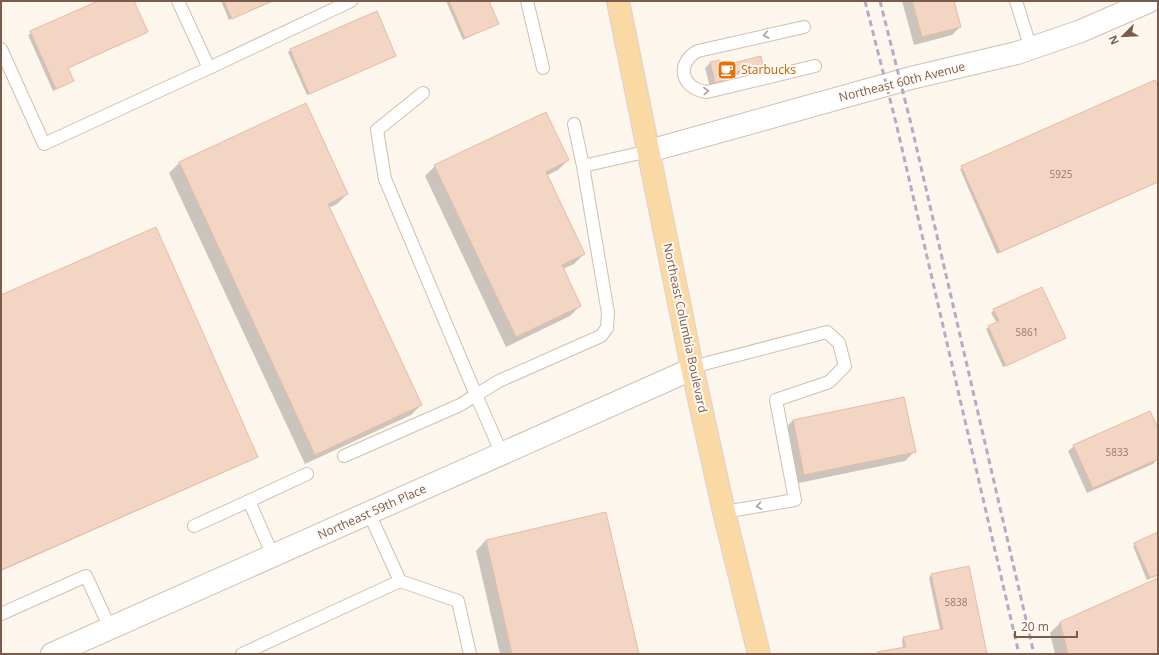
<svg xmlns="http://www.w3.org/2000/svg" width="1159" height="655" font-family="'Open Sans',sans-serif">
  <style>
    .shadow { fill: #0003 }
    .building { fill: #f3d5c3; stroke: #e6bba3 }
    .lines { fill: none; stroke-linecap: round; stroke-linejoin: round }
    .service-casing { stroke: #d1beb0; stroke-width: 14 }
    .minor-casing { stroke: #d1beb0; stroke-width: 24 }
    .tertiary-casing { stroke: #d1beb0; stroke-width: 24 }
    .primary-casing { stroke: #dad1cd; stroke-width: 24 }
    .service { stroke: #fff; stroke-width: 12 }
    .minor { stroke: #fff; stroke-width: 22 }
    .tertiary { stroke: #fff; stroke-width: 22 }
    .primary { stroke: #fbd9a5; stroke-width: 22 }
    .rail { stroke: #b9a8c9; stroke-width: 3; stroke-dasharray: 6 4; stroke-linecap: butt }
    .oneway { stroke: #af9d94 }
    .labels { text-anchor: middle; stroke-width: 4; stroke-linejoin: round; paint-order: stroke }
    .number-label { font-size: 10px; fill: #987a6a }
    .food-label { font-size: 12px; fill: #c56008; stroke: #fffaf3; text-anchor: start }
    .street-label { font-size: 12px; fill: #7a5c4d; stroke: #fffaf3 }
  </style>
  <rect width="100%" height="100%" fill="#fdf6ec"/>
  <g class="shadow">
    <path d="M101 1H133L146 32 67 69 73 81 53 91 28 35Z"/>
    <path d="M221 1H274L229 20Z"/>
    <path d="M446 1H488L497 23 463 40Z"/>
    <path d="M902 1H953L960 27 952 35 914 45Z"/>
    <path d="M290 50 395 55 307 95 288 52Z"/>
    <path d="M710 63 721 67 762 65 757 70 724 78 719 85 710 87 705 68Z"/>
    <path d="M1158 89V182L997 254 960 169Z"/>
    <path d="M305 104 347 194 337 204 329 208 421 405 411 415 305 464 169 173 179 163Z"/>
    <path d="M568 160 558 170 546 176 584 254 574 264 563 269 580 306 570 316 506 347 425 176 435 166Z"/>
    <path d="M1 296 254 459 1 571Z"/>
    <path d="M994 310 1064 338 1003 367 986 329 997 323 991 313Z"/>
    <path d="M1150 412 1158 430V458L1153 464 1087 493 1068 451 1074 446Z"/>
    <path d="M793 420 915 451 905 461 794 484 783 431Z"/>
    <path d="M1158 533V575L1147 580 1133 546Z"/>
    <path d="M486 540 638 654H500L476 551Z"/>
    <path d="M968 567 986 654H877L903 648 902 640 904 638 940 630 929 578 931 575Z"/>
    <path d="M1158 579V654H1055L1050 633 1060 623Z"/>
  </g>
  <g class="building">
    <path d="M98 1H134L148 32 68 68 74 81 56 89 30 31Z"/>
    <path d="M224 1H272L232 19Z"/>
    <path d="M449 1H489L499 24 465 38Z"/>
    <path d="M912 1H954L961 27 922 37Z"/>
    <path d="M377 11 396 56 309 94 290 49Z"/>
    <path d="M761 56 763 65 724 75 725 80 715 83 710 62 720 60 722 66Z"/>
    <path d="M1155 80 1158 86V182L1000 252 961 166Z"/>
    <path d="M306 103 348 194 328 204 422 405 315 455 179 162Z"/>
    <path d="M546 112 569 160 546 172 585 254 562 265 581 306 516 337 434 165Z"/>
    <path d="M156 227 258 457 1 570V295Z"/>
    <path d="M1042 287 1066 338 1006 366 988 326 999 321 993 309Z"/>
    <path d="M904 397 916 452 804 475 793 420Z"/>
    <path d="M1150 411 1158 428V459L1093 488 1073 445Z"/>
    <path d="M606 512 639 654H512L486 540Z"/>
    <path d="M1158 532V575L1150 578 1134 543Z"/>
    <path d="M969 566 987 654H877V652L906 647 903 637 943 629 931 574Z"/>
    <path d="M1158 578V654H1068L1060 622Z"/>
  </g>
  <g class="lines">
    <defs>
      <g id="service">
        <path d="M527 1 543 68"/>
        <path d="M1016 1 1031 49"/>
        <path d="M804 27 698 51C675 63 681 89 707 92L815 66"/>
        <path d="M1 49 44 144 209 68 178 1"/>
        <path d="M209 68 351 1"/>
        <path d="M583 166 649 151"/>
        <path d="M692 367 827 332 839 343 845 366 829 382 776 400 795 500 724 512"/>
        <path d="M502 454 476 395 499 381 601 336 607 328 608 313 583 166 574 124"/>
        <path d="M344 456 460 405 476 395 385 179 377 130 423 93"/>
        <path d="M249 501 307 474"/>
        <path d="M369 513 400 581 458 601 470 654"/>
        <path d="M194 526 249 501 273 556"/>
        <path d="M1 614 86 576 110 628"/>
        <path d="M242 654 400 581"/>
      </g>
      <path id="minor" d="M52 654 692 369"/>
      <path id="tertiary" d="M649 151 911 78 1017 53 1081 31 1150 1"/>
      <path id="primary" d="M618 1 692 367 724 512 759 654"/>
    </defs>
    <use href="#service" class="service-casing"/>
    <use href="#minor" class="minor-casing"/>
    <use href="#tertiary" class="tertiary-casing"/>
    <use href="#primary" class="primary-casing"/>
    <use href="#service" class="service"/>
    <use href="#minor" class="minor"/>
    <use href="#tertiary" class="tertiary"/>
    <use href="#primary" class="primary"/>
    <g class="rail">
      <path d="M865 1 897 127 1019 654"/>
      <path d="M880 1 911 124 1034 654"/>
    </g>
  </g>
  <defs><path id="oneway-chevron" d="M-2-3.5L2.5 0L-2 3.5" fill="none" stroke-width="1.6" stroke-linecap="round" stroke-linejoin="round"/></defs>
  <g class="oneway">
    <use href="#oneway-chevron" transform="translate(766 35) rotate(167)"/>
    <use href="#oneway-chevron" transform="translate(706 91) rotate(-2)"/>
    <use href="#oneway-chevron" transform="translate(759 506) rotate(170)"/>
  </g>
  <defs>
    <symbol id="cafe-square" viewBox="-11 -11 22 22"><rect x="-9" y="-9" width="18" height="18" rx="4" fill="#e8710a" stroke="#fffaf3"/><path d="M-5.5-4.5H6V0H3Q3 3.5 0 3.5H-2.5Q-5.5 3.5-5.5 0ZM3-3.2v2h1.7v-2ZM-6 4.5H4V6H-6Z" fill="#fff"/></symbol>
  </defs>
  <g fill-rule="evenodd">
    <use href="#cafe-square" x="716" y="59" width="22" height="22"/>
  </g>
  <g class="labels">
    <g class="number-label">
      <text x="1061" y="178">5925</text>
      <text x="1027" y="336">5861</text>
      <text x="1117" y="456">5833</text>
      <text x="956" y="606">5838</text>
    </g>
    <g class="food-label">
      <text x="741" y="74">Starbucks</text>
    </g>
    <g class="street-label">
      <text transform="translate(902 82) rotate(-14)" y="4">Northeast 60th Avenue</text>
      <text transform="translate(685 328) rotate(78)" y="4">Northeast Columbia Boulevard</text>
      <text transform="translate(372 512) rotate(-24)" y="4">Northeast 59th Place</text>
    </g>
  </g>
  <rect width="1159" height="655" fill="none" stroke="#7a5c4d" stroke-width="4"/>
  <g transform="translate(1123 36) rotate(246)" stroke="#fffaf3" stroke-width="3" paint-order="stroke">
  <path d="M0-3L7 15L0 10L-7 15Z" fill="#7a5c4d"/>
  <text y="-6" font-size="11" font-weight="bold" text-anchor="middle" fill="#7a5c4d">N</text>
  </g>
  <path d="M1015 631v6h62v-6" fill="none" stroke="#7a5c4d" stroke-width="2"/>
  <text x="1021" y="631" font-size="12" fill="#7a5c4d" stroke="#fffaf3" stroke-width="3" paint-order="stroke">20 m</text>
</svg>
